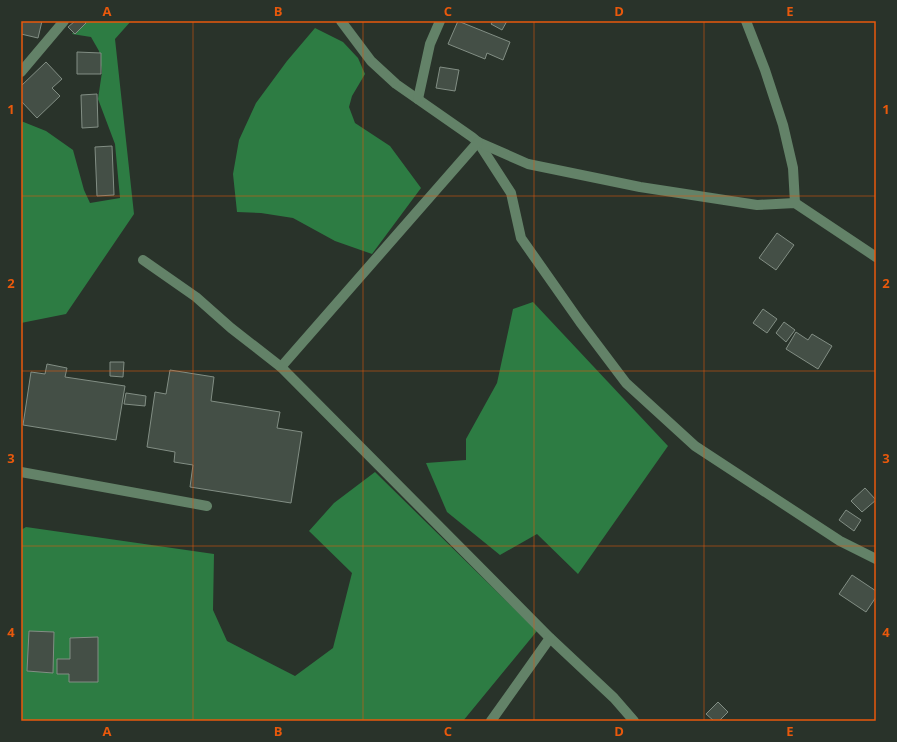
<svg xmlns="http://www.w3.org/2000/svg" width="897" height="742" font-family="'Open Sans',sans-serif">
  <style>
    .forest { fill: #2d7c43 }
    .building { fill: #444f46; stroke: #828e84 }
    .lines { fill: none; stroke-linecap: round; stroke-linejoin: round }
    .minor { stroke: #638268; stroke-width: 10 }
    .grid { fill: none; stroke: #e8590c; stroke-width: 1; stroke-opacity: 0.55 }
    .neatline { fill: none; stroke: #e8590c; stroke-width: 1.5 }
    .grid-label { font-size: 13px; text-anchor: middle; font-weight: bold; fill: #e8590c }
  </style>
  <rect width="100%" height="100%" fill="#29332a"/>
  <g class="forest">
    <path d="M83 21H131L115 39 134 214 66 314 21 323V121L46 131 73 150 84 190 90 203 120 198 115 144 98 99 102 72 99 51 91 37 72 34Z"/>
    <path d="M315 28 343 42 358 58 365 74 352 96 349 107 355 123 390 146 421 188 372 254 335 241 293 218 261 213 237 212 233 174 239 140 256 103 287 61Z"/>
    <path d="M533 302 668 446 578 574 537 534 500 555 447 512 426 463 466 460V439L497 383 513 309Z"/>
    <path d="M375 472 537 631 463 721H21V530L26 527 214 554 213 610 227 641 295 676 333 648 352 573 309 531 334 503Z"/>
  </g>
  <g class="building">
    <path d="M21 21H42L38 38 21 34Z"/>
    <path d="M75 21H85L86 23 75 34 68 27Z"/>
    <path d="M458 21 510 42 503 60 487 53 485 59 448 44Z"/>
    <path d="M493 21H507L502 30 491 24Z"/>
    <path d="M77 52 101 53V74H77Z"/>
    <path d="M46 62 62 79 52 88 60 96 37 118 21 101V86Z"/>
    <path d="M440 67 459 70 455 91 436 88Z"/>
    <path d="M97 94 98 127 82 128 81 95Z"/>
    <path d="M112 146 114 195 97 196 95 147Z"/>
    <path d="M777 233 794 245 776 270 759 258Z"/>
    <path d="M763 309 777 319 767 333 753 323Z"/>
    <path d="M784 322 795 330 786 342 776 333Z"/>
    <path d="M796 332 808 340 812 334 832 346 818 369 786 349Z"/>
    <path d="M110 362H124L123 377 110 376Z"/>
    <path d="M47 364 67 368 65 377 125 386 116 440 23 425 31 372 45 374Z"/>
    <path d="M170 370 214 377 211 401 280 412 277 428 302 432 291 503 190 487 193 465 174 462 175 452 147 447 155 392 166 394Z"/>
    <path d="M126 393 146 396 145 406 124 404Z"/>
    <path d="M865 488 876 500 862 512 851 501Z"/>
    <path d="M846 510 861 520 854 531 839 520Z"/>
    <path d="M852 575 876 591V597L866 612 839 594Z"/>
    <path d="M29 631 54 632 53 673 27 671Z"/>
    <path d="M98 637V682H69V674H57V659H70V638Z"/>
    <path d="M718 702 728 712 719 721H714L706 714Z"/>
  </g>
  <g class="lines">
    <g class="minor">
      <path d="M341 21 371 61 396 84 472 137 478 142 511 193 521 238 580 322 626 383 695 446 840 541 876 559"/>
      <path d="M746 21 765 70 783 125 793 168 795 203"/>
      <path d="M21 72 64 21"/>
      <path d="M418 99 430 44 440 21"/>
      <path d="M478 142 528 164 640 187 757 205 795 203 876 257"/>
      <path d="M143 260 196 297 231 328 281 367 550 638 614 698 634 721"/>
      <path d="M281 367 478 142"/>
      <path d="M21 472 207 506"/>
      <path d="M491 721 550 638"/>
    </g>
  </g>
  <path class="grid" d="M193 21V721M363 21V721M534 21V721M704 21V721M21 196H876M21 371H876M21 546H876"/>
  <rect width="897" height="742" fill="none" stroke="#29332a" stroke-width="44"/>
  <rect x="22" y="22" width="853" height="698" class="neatline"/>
  <g class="grid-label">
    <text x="107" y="16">A</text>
    <text x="278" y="16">B</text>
    <text x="448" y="16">C</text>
    <text x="619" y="16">D</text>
    <text x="790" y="16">E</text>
    <text x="11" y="114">1</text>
    <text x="886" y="114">1</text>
    <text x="11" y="288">2</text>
    <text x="886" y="288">2</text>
    <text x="11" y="463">3</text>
    <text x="886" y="463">3</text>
    <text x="11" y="637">4</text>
    <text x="886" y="637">4</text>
    <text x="107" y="736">A</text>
    <text x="278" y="736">B</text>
    <text x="448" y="736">C</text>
    <text x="619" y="736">D</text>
    <text x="790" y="736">E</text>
  </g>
</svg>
